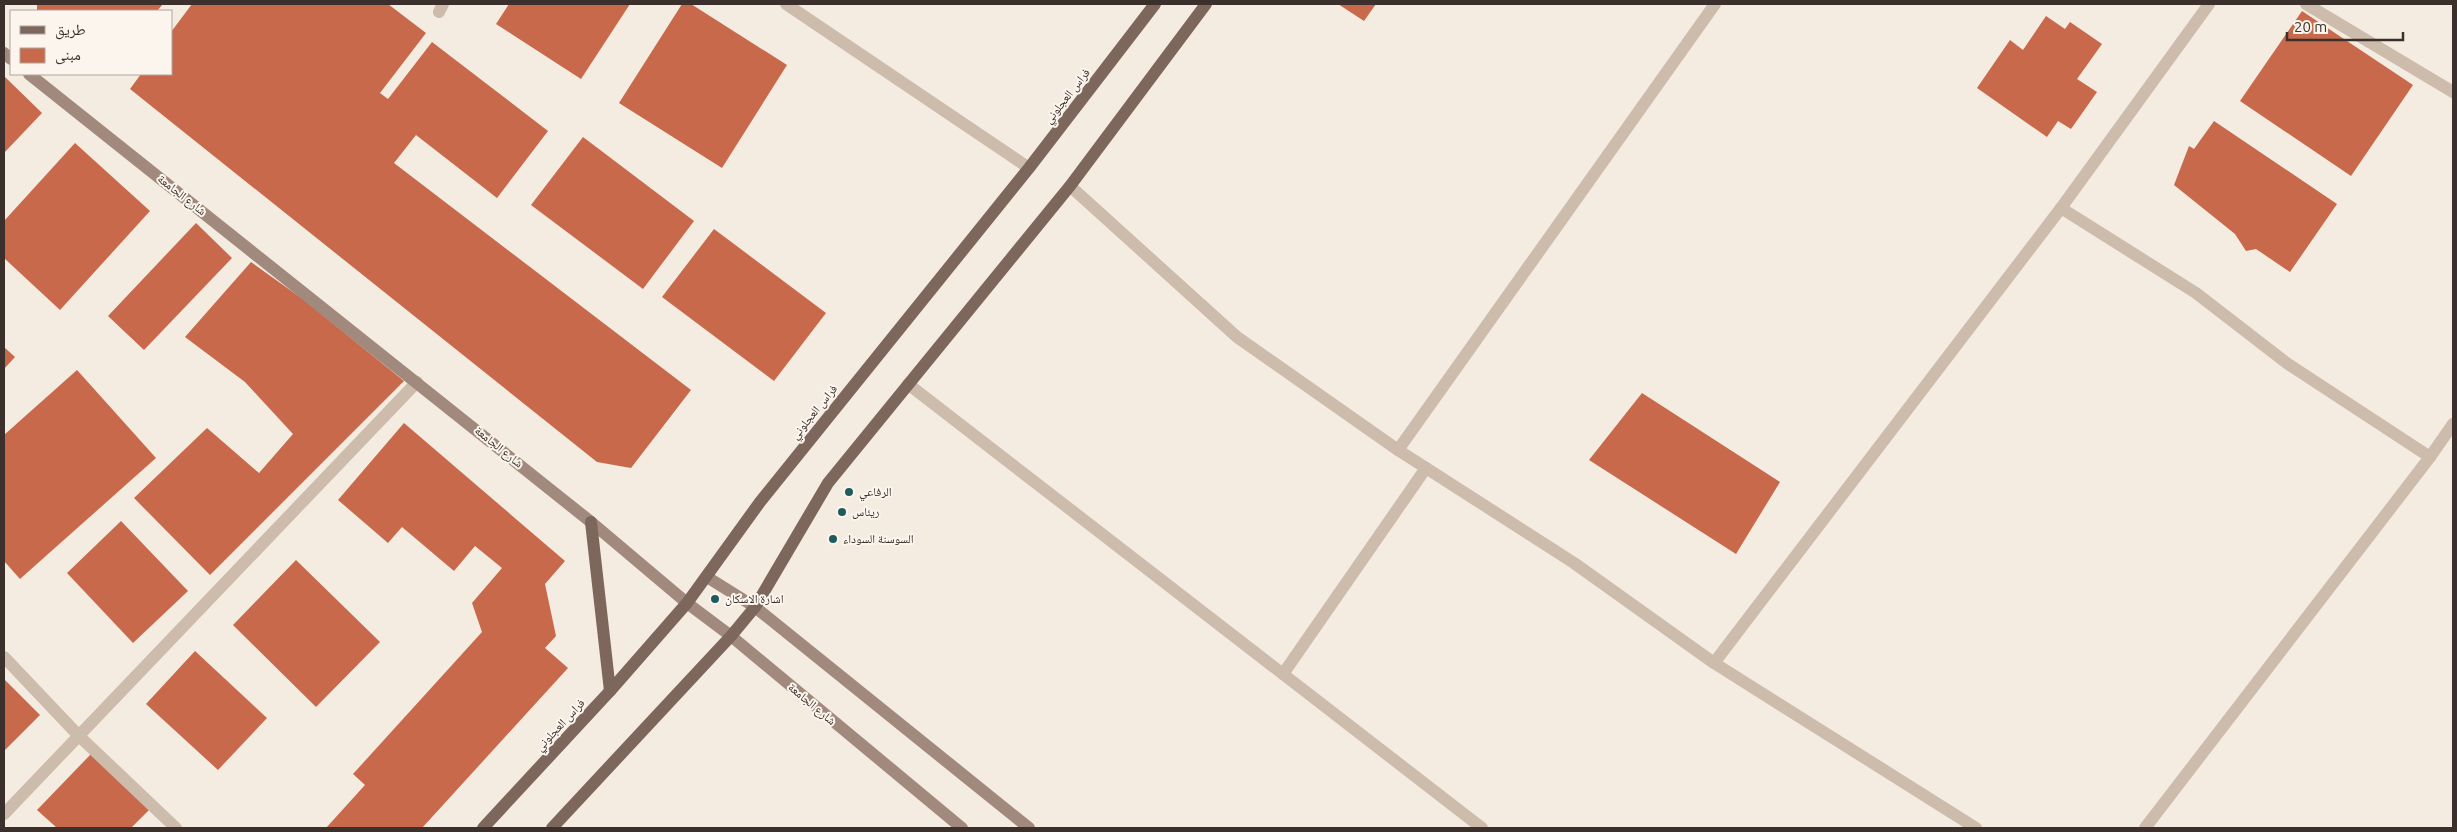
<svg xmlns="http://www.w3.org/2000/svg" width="2457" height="832" font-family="Ubuntu,'Noto Naskh Arabic',sans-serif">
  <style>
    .building { fill: #c8694b }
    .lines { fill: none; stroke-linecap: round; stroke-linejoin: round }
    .service { stroke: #cdbbac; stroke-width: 12 }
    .minor { stroke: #cdbbac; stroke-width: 12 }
    .secondary { stroke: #a18a7d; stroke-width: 12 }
    .primary { stroke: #7d675c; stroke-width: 12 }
    .poi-dot { fill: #1f5a5e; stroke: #fbf5ee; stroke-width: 2 }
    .labels { text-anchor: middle; stroke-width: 4; stroke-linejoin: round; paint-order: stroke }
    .street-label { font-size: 12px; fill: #3b302b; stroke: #fbf5ee }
    .poi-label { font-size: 12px; fill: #3b302b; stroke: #fbf5ee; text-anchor: start }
  </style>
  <rect width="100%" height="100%" fill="#f4ebe1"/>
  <g class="building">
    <path d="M37 4H163L157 11H37Z"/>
    <path d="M192 4H388L426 33 380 93 388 99 432 42 548 131 497 198 416 135 394 163 691 390 631 468 597 462 130 89 141 74H171V32Z"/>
    <path d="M509 4H630L581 79 496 24Z"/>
    <path d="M682 4H691L787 65 722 168 619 103Z"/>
    <path d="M1338 4H1376L1364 21Z"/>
    <path d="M2302 11 2413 85 2351 176 2240 101Z"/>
    <path d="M2046 16 2065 29 2070 22 2102 44 2077 79 2097 92 2071 129 2058 121 2047 137 1977 88 2010 40 2023 50Z"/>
    <path d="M4 76 42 113 4 153Z"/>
    <path d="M2214 121 2337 204 2290 272 2256 249 2246 251 2235 234 2174 185 2189 146 2194 149Z"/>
    <path d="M583 137 694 221 643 289 531 205Z"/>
    <path d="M75 143 150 211 60 310 4 258V221Z"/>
    <path d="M196 223 232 258 144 350 108 316Z"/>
    <path d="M714 229 826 313 774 381 662 297Z"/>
    <path d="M251 262 304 300 404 381 210 575 134 498 207 428 259 473 293 434 245 382 185 337Z"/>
    <path d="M4 347 15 357 4 369Z"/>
    <path d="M77 370 156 458 20 579 4 561V435Z"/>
    <path d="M1642 393 1780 482 1736 554 1589 460Z"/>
    <path d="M404 423 565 561 545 584 556 636 545 648 568 668 422 828H326L365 785 353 774 482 632 472 603 502 568 475 546 454 571 402 527 388 543 338 500Z"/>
    <path d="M121 521 188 591 133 643 67 573Z"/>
    <path d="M296 560 380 642 316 707 233 625Z"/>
    <path d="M195 651 267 718 218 770 146 704Z"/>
    <path d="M4 679 40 715 4 751Z"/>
    <path d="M91 754 149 810 131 828H57L37 810Z"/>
  </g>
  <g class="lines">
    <path class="service" d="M439 12 443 4"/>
    <g class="minor">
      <path d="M786 4 1029 168"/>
      <path d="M2306 4 2453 92"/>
      <path d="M1070 186 1237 337 1398 450 1574 563 1714 663 1976 828"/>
      <path d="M2061 208 2196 293 2288 364 2430 457"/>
      <path d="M908 384 1482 828"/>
      <path d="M1398 450 1715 4"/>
      <path d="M4 657 79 736 176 828"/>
      <path d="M1714 663 2061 208 2209 4"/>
      <path d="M1283 674 1426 468"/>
      <path d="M4 814 417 382"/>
      <path d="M2145 828 2430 457 2453 424"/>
    </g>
    <g class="secondary">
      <path d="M4 53 11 59"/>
      <path d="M29 74 591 522 687 603 731 636 962 828"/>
      <path d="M707 577 755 607 1029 828"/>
    </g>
    <g class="primary">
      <path d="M591 522 610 691"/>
      <path d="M483 828 610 691 687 603 760 502 1029 168 1155 4"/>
      <path d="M552 828 731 636 755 607 828 483 1070 186 1206 4"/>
    </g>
  </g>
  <g class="poi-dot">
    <circle cx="849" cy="492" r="5"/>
    <circle cx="842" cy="512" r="5"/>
    <circle cx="833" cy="539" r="5"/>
    <circle cx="715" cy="599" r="5"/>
  </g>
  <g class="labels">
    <g class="street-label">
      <text transform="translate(1067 96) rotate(-52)" y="4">فراس العجلوني</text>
      <text transform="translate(182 195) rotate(38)" y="4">شارع الجامعة</text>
      <text transform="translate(814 412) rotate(-51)" y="4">فراس العجلوني</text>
      <text transform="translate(499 447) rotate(39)" y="4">شارع الجامعة</text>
      <text transform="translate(812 704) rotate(40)" y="4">شارع الجامعة</text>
      <text transform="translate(560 725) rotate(-47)" y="4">فراس العجلوني</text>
    </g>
    <g class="poi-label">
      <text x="859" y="496">الرفاعي</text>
      <text x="852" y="516">ريئاس</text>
      <text x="843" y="543">السوسنة السوداء</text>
      <text x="725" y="603">اشارة الاسكان</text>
    </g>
  </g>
  <rect width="2457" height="832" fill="none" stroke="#3b302b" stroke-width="10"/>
  <rect x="10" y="10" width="162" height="65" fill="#fbf5ee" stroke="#aea6a0"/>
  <rect x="20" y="26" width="25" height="8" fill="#7d675c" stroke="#aea6a0"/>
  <text x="55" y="35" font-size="15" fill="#3b302b">طريق</text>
  <rect x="20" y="48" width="25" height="15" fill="#c8694b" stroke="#aea6a0"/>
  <text x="55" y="60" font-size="15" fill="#3b302b">مبنى</text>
  <path d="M2287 32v8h116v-8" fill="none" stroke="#3b302b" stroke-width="2.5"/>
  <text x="2294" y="32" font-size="15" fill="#3b302b" stroke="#fbf5ee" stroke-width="4" paint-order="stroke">20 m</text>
</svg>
